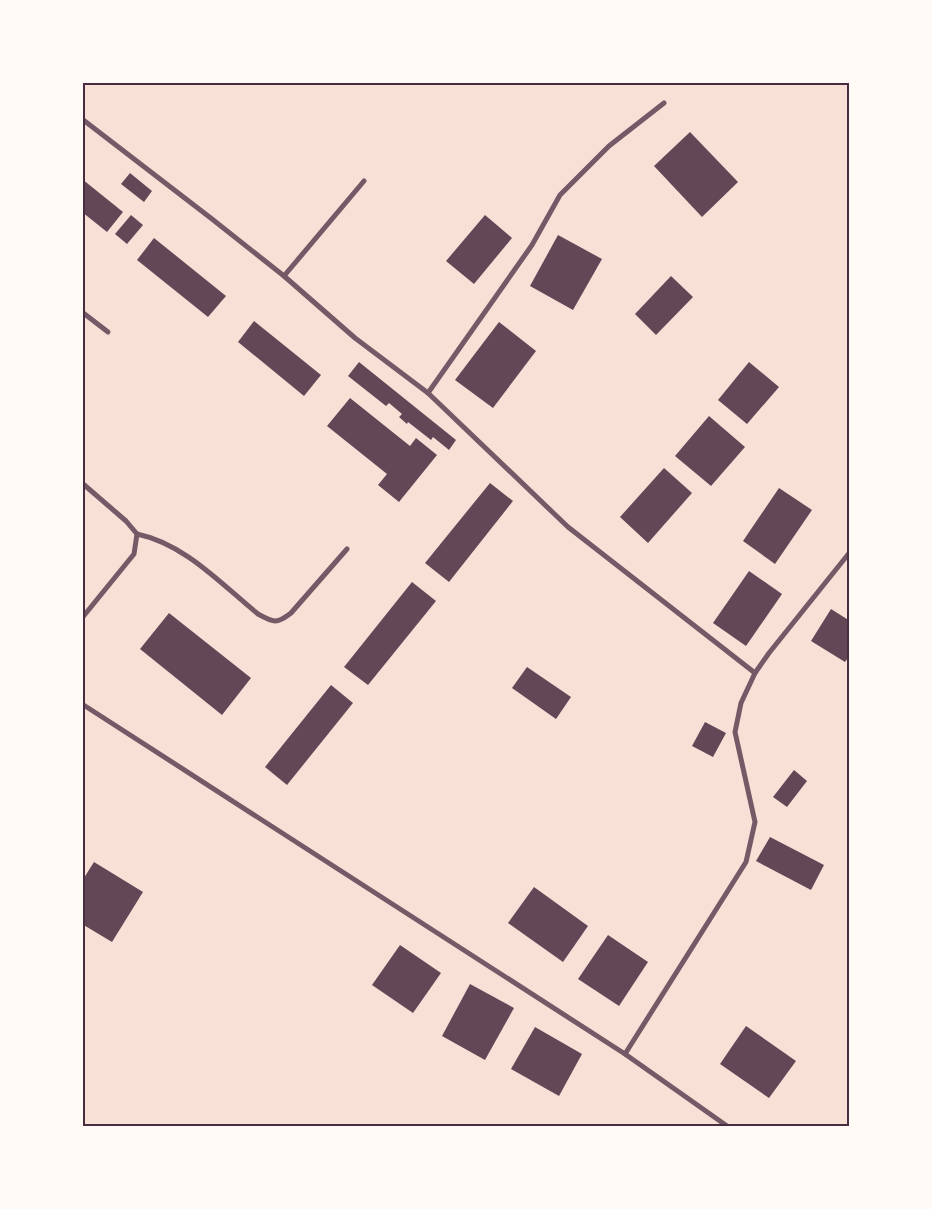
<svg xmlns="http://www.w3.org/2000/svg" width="932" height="1209" font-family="Roboto,sans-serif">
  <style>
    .building { fill: #644757 }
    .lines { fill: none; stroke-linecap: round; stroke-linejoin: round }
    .minor { stroke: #755966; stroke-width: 5 }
    .neatline { fill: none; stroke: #4a2c40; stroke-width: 2 }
  </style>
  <rect width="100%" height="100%" fill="#f7e1d7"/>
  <g class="building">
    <path d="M690 132 738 182 702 217 654 166Z"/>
    <path d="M130 173 152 191 144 202 121 184Z"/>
    <path d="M82 179 123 212 107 232 82 212Z"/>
    <path d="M131 215 143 225 127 244 115 234Z"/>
    <path d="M485 215 512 238 474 284 446 261Z"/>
    <path d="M558 235 602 259 573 310 530 286Z"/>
    <path d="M154 238 226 296 208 317 137 260Z"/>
    <path d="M671 276 693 297 656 335 635 314Z"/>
    <path d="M254 321 321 375 304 396 238 342Z"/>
    <path d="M499 322 536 351 493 408 455 380Z"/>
    <path d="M359 362 456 440 449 450 433 437 431 440 408 422 407 424 399 417 402 414 389 403 386 406 348 376Z"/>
    <path d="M749 362 779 387 747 424 718 400Z"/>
    <path d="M350 398 410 446 416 438 437 455 399 502 378 485 387 474 327 426Z"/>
    <path d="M709 416 745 447 711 486 675 456Z"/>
    <path d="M664 468 692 493 648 543 620 517Z"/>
    <path d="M490 483 513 501 449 582 425 563Z"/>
    <path d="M779 488 812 510 775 564 743 541Z"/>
    <path d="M749 571 782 594 746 646 713 623Z"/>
    <path d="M412 582 436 601 368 685 344 667Z"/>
    <path d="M831 609 850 621V655L845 662 811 641Z"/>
    <path d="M169 613 251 678 222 715 140 649Z"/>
    <path d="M527 667 571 697 556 719 512 688Z"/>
    <path d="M331 685 353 703 287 785 265 767Z"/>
    <path d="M705 722 726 733 713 757 692 746Z"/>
    <path d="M794 770 807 781 787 807 773 797Z"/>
    <path d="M770 837 824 865 811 890 756 861Z"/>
    <path d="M94 862 143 892 112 942 82 924V881Z"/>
    <path d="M534 887 588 926 563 962 508 923Z"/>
    <path d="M608 935 648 962 619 1006 578 979Z"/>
    <path d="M400 945 441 973 413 1013 372 985Z"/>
    <path d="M470 984 514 1008 485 1060 442 1036Z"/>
    <path d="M746 1026 796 1061 769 1098 720 1064Z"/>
    <path d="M535 1027 582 1054 559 1096 511 1069Z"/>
  </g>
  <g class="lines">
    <g class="minor">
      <path d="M82 119 212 219 284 276 355 338 428 393 568 527 755 673"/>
      <path d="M284 276 364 181"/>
      <path d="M82 312 108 332"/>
      <path d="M428 393 532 245 560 195 609 146 664 103"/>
      <path d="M82 483 126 521 137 534 134 554 82 618"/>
      <path d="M137 534C185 544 221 584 258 614 274 623 277 624 291 613L347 549"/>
      <path d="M82 704 625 1054 727 1126"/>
      <path d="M625 1054 746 862 755 822 735 732 741 703 755 673 769 653 850 552"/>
    </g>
  </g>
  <rect width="932" height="1209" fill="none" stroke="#fffaf5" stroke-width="168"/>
  <rect x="84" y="84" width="764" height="1041" class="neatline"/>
</svg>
